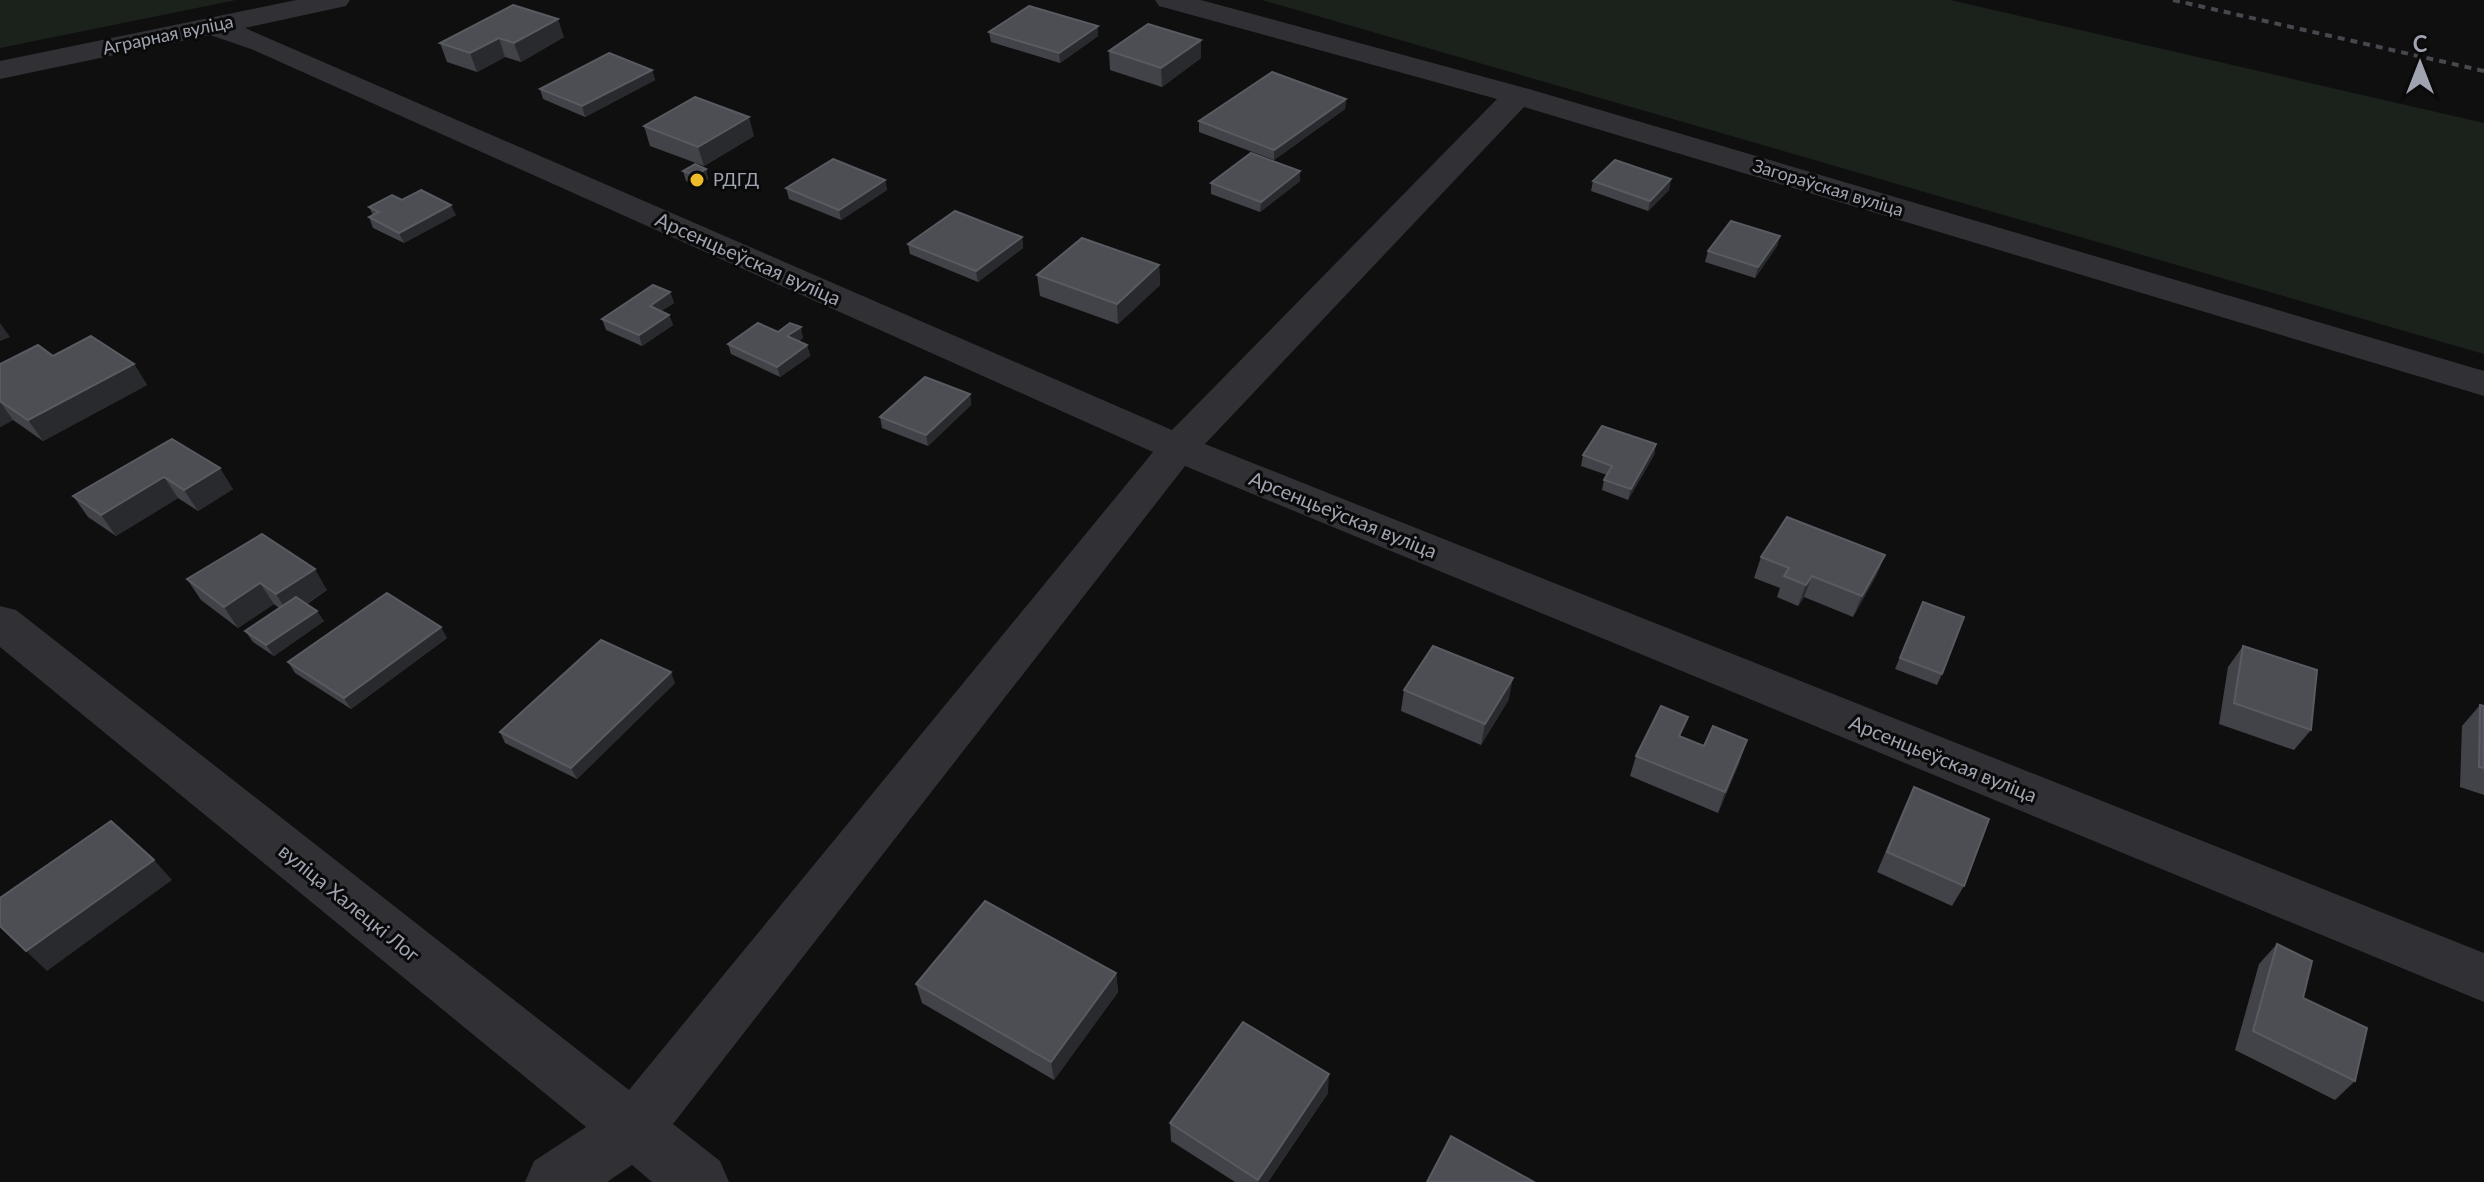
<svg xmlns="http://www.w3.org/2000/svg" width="2484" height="1182" font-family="Lato,sans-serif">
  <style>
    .green { fill: #1b221c }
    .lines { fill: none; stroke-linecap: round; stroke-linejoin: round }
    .minor { fill: #303035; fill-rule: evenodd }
    .rail { stroke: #47484e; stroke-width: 4; stroke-dasharray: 7 6; stroke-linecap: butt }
    .wall { fill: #424348 }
    .shaded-wall { fill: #292a2d }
    .building { fill: #4c4e53; stroke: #595b62; stroke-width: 2 }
    .poi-dot { fill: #edbb2a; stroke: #0a0a0b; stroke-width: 3 }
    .labels { text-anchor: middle; stroke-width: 6; stroke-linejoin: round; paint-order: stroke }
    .far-street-label { font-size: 18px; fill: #a0a4b1; stroke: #0a0a0b }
    .far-poi-label { font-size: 18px; fill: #a0a4b1; stroke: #0a0a0b; text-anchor: start }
    .street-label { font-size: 20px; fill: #a0a4b1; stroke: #0a0a0b }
  </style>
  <rect width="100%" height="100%" fill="#0f0f10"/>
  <g class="green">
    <path d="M0 0H236L0 48Z"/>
    <path d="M1262 0H1950L2484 123V354Z"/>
  </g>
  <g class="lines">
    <path class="minor" d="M296 0H350L346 6 245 28 1172 430 1497 99 1159 6 1155 0H1201L1529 89 2484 371V396L1524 107 1205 444 2484 953V1002L1185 466 673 1124 720 1161 729 1182H652L632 1165 607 1182H525L534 1161 586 1127 0 647V606L16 610 629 1090 1153 452 251 49 210 35 0 79V61Z"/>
    <path class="rail" d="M2173 0 2484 71"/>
  </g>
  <g class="wall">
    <path d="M513 5 564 37 521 62 505 57 477 72 447 62 440 43Z"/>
    <path d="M1098 26V36L1060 63 991 42 989 32Z"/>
    <path d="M1201 40V58L1162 87 1110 70 1109 51Z"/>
    <path d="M652 70 655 80 585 117 543 99 540 89Z"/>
    <path d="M1346 99 1345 109 1274 160 1199 132V121Z"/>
    <path d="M644 126 754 136 704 166 650 146Z"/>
    <path d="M706 169 708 179 698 186 686 181 683 171Z"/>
    <path d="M1671 179 1669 190 1648 211 1591 191 1593 181Z"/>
    <path d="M885 180 887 190 841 220 789 199 786 188Z"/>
    <path d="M1300 181 1260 212 1211 194V183Z"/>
    <path d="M402 200 456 215 404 243 373 228 369 217 373 215 369 207Z"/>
    <path d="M1780 236 1777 246 1755 278 1705 262 1708 251Z"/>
    <path d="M1022 237 1023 248 978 282 910 254 908 244Z"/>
    <path d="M1159 265 1160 285 1118 324 1040 296 1037 275Z"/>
    <path d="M670 292 674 303 661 311 669 315 673 325 642 346 606 330 602 319Z"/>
    <path d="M778 332 803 338 799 341 807 345 810 356 780 377 731 354 728 344Z"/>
    <path d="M53 356 134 364 147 385 43 441 13 420 0 427V364Z"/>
    <path d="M970 394 971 405 928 446 882 428 880 417Z"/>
    <path d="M172 439 233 489 198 511 178 498 116 536 88 517 73 496Z"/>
    <path d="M1656 444 1654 455 1628 500 1602 490 1604 480 1607 475 1581 466 1583 455Z"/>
    <path d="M262 534 327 590 307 604 324 621 274 656 253 642 245 631 279 608 274 604 238 628 201 600 187 579Z"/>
    <path d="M1885 555 1876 576 1853 617 1804 597 1798 606 1777 597 1780 588 1754 578 1761 557Z"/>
    <path d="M1923 602 1942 674 1937 685 1895 669Z"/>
    <path d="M447 638 351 709 295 673 288 662Z"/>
    <path d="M2243 646 2311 730 2294 750 2219 724 2228 667Z"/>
    <path d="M675 683 577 779 505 743 500 732Z"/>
    <path d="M1404 690 1509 699 1481 745 1401 711Z"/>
    <path d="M2480 705 2484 706V795L2460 787 2462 726Z"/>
    <path d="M1682 737 1740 761 1718 813 1630 776 1636 756Z"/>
    <path d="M1914 787 1964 886 1952 906 1877 872 1904 808Z"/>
    <path d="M2277 944 2303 998 2355 1081 2335 1100 2235 1050 2259 964Z"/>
    <path d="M1116 973 1118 992 1054 1080 922 1003 916 984Z"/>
    <path d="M1328 1093 1268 1182H1235L1171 1141 1170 1123Z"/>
  </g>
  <g class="shaded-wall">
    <path d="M558 19 564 37 521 62 514 43Z"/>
    <path d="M1098 26V36L1060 63 1059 53Z"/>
    <path d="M499 38 505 57 477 72 470 53Z"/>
    <path d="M1201 40V58L1162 87 1161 68Z"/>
    <path d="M652 70 655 80 585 117 582 106Z"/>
    <path d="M1346 99 1345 109 1274 160V150Z"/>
    <path d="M749 117 754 136 704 166 698 147Z"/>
    <path d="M706 169 708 179 698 186 695 175Z"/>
    <path d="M1300 171V181L1260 212 1261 202Z"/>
    <path d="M1671 179 1669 190 1648 211 1650 201Z"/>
    <path d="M885 180 887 190 841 220 839 210Z"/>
    <path d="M451 205 456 215 404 243 399 233Z"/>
    <path d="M1780 236 1777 246 1755 278 1758 267Z"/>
    <path d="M1022 237 1023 248 978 282 976 271Z"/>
    <path d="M1159 265 1160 285 1118 324 1117 304Z"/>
    <path d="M670 292 674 303 653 317 650 306Z"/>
    <path d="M669 315 673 325 642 346 639 335Z"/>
    <path d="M0 323 10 337 0 341Z"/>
    <path d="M801 327 803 338 790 347 787 336Z"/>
    <path d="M807 345 810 356 780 377 777 367Z"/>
    <path d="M134 364 147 385 43 441 28 420Z"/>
    <path d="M970 394 971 405 928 446 926 435Z"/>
    <path d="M0 402 13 420 0 427Z"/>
    <path d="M1656 444 1654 455 1628 500 1631 489Z"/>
    <path d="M220 468 233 489 198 511 184 490Z"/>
    <path d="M164 477 178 498 116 536 101 515Z"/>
    <path d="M1885 555 1876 576 1853 617 1862 596Z"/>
    <path d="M315 569 327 590 289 615 276 594Z"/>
    <path d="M1812 576 1804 597 1798 606 1806 585Z"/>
    <path d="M260 583 274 604 238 628 224 607Z"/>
    <path d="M317 611 324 621 274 656 266 645Z"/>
    <path d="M441 627 447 638 351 709 344 698Z"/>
    <path d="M671 672 675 683 577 779 571 768Z"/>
    <path d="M1513 678 1509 699 1481 745 1485 724Z"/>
    <path d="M1747 740 1740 761 1718 813 1725 792Z"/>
    <path d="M154 860 172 880 47 971 26 951Z"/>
    <path d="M1116 973 1118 992 1054 1080 1051 1062Z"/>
    <path d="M1329 1074 1328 1093 1268 1182H1258V1180Z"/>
  </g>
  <g class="building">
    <path d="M513 5 558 19 514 43 499 38 470 53 440 43Z"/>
    <path d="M1029 6 1098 26 1059 53 989 32Z"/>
    <path d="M1148 24 1201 40 1161 68 1109 51Z"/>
    <path d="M609 53 652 70 582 106 540 89Z"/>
    <path d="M1272 72 1346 99 1274 150 1199 121Z"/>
    <path d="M695 97 749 117 698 147 644 126Z"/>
    <path d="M1251 153 1300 171 1261 202 1211 183Z"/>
    <path d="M833 159 885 180 839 210 786 188Z"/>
    <path d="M1615 160 1671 179 1650 201 1593 181Z"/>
    <path d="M695 164 706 169 695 175 683 171Z"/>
    <path d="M421 190 451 205 399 233 369 217 379 212 369 207 392 195 402 200Z"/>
    <path d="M955 211 1022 237 976 271 908 244Z"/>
    <path d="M1731 221 1780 236 1758 267 1708 251Z"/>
    <path d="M1082 238 1159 265 1117 304 1037 275Z"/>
    <path d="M653 285 670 292 650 306 669 315 639 335 602 319Z"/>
    <path d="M758 323 778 332 790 323 801 327 787 336 807 345 777 367 728 344Z"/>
    <path d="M91 336 134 364 28 420 0 401V364L38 345 53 356Z"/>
    <path d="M925 377 970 394 926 435 880 417Z"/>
    <path d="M1602 426 1656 444 1631 489 1604 480 1612 466 1583 455Z"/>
    <path d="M172 439 220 468 184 490 164 477 101 515 73 496Z"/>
    <path d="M1787 517 1885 555 1862 596 1812 576 1806 585 1784 576 1789 568 1761 557Z"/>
    <path d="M262 534 315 569 276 594 260 583 224 607 187 579Z"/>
    <path d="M387 593 441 627 344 698 288 662Z"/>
    <path d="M296 597 317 611 266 645 245 631Z"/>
    <path d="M1923 602 1964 617 1942 674 1900 658Z"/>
    <path d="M601 640 671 672 571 768 500 732Z"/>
    <path d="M1433 646 1513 678 1485 724 1404 690Z"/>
    <path d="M2243 646 2317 670 2311 730 2234 703Z"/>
    <path d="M2480 705 2484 706V768L2479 767Z"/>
    <path d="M1661 706 1688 717 1679 736 1704 746 1713 726 1747 740 1725 792 1636 756Z"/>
    <path d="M1914 787 1989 819 1964 886 1887 852Z"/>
    <path d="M111 821 154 860 26 951 0 926V898Z"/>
    <path d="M985 901 1116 973 1051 1062 916 984Z"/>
    <path d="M2277 944 2312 961 2303 998 2367 1028 2355 1081 2253 1031Z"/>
    <path d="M1243 1022 1329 1074 1258 1180 1170 1123Z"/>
    <path d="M1451 1136 1534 1182H1427Z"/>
  </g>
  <circle class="poi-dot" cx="697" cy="180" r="8"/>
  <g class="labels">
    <g class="far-street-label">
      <text transform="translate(168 35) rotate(-12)" y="6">Аграрная вуліца</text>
      <text transform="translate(1828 188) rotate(17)" y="6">Загораўская вуліца</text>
    </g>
    <g class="far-poi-label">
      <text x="713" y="186">РДГД</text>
    </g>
    <g class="street-label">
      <text transform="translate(748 259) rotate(24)" y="7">Арсенцьеўская вуліца</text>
      <text transform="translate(1343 515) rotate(22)" y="7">Арсенцьеўская вуліца</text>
      <text transform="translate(1943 759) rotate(22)" y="7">Арсенцьеўская вуліца</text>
      <text transform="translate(349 903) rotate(39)" y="7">вуліца Халецкі Лог</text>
    </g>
  </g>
  <g transform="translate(2420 64)" stroke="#0a0a0b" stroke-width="6" paint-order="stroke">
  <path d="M0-6L14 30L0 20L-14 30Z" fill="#a0a4b1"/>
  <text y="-12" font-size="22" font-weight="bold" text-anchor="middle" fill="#a0a4b1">С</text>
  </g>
</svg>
